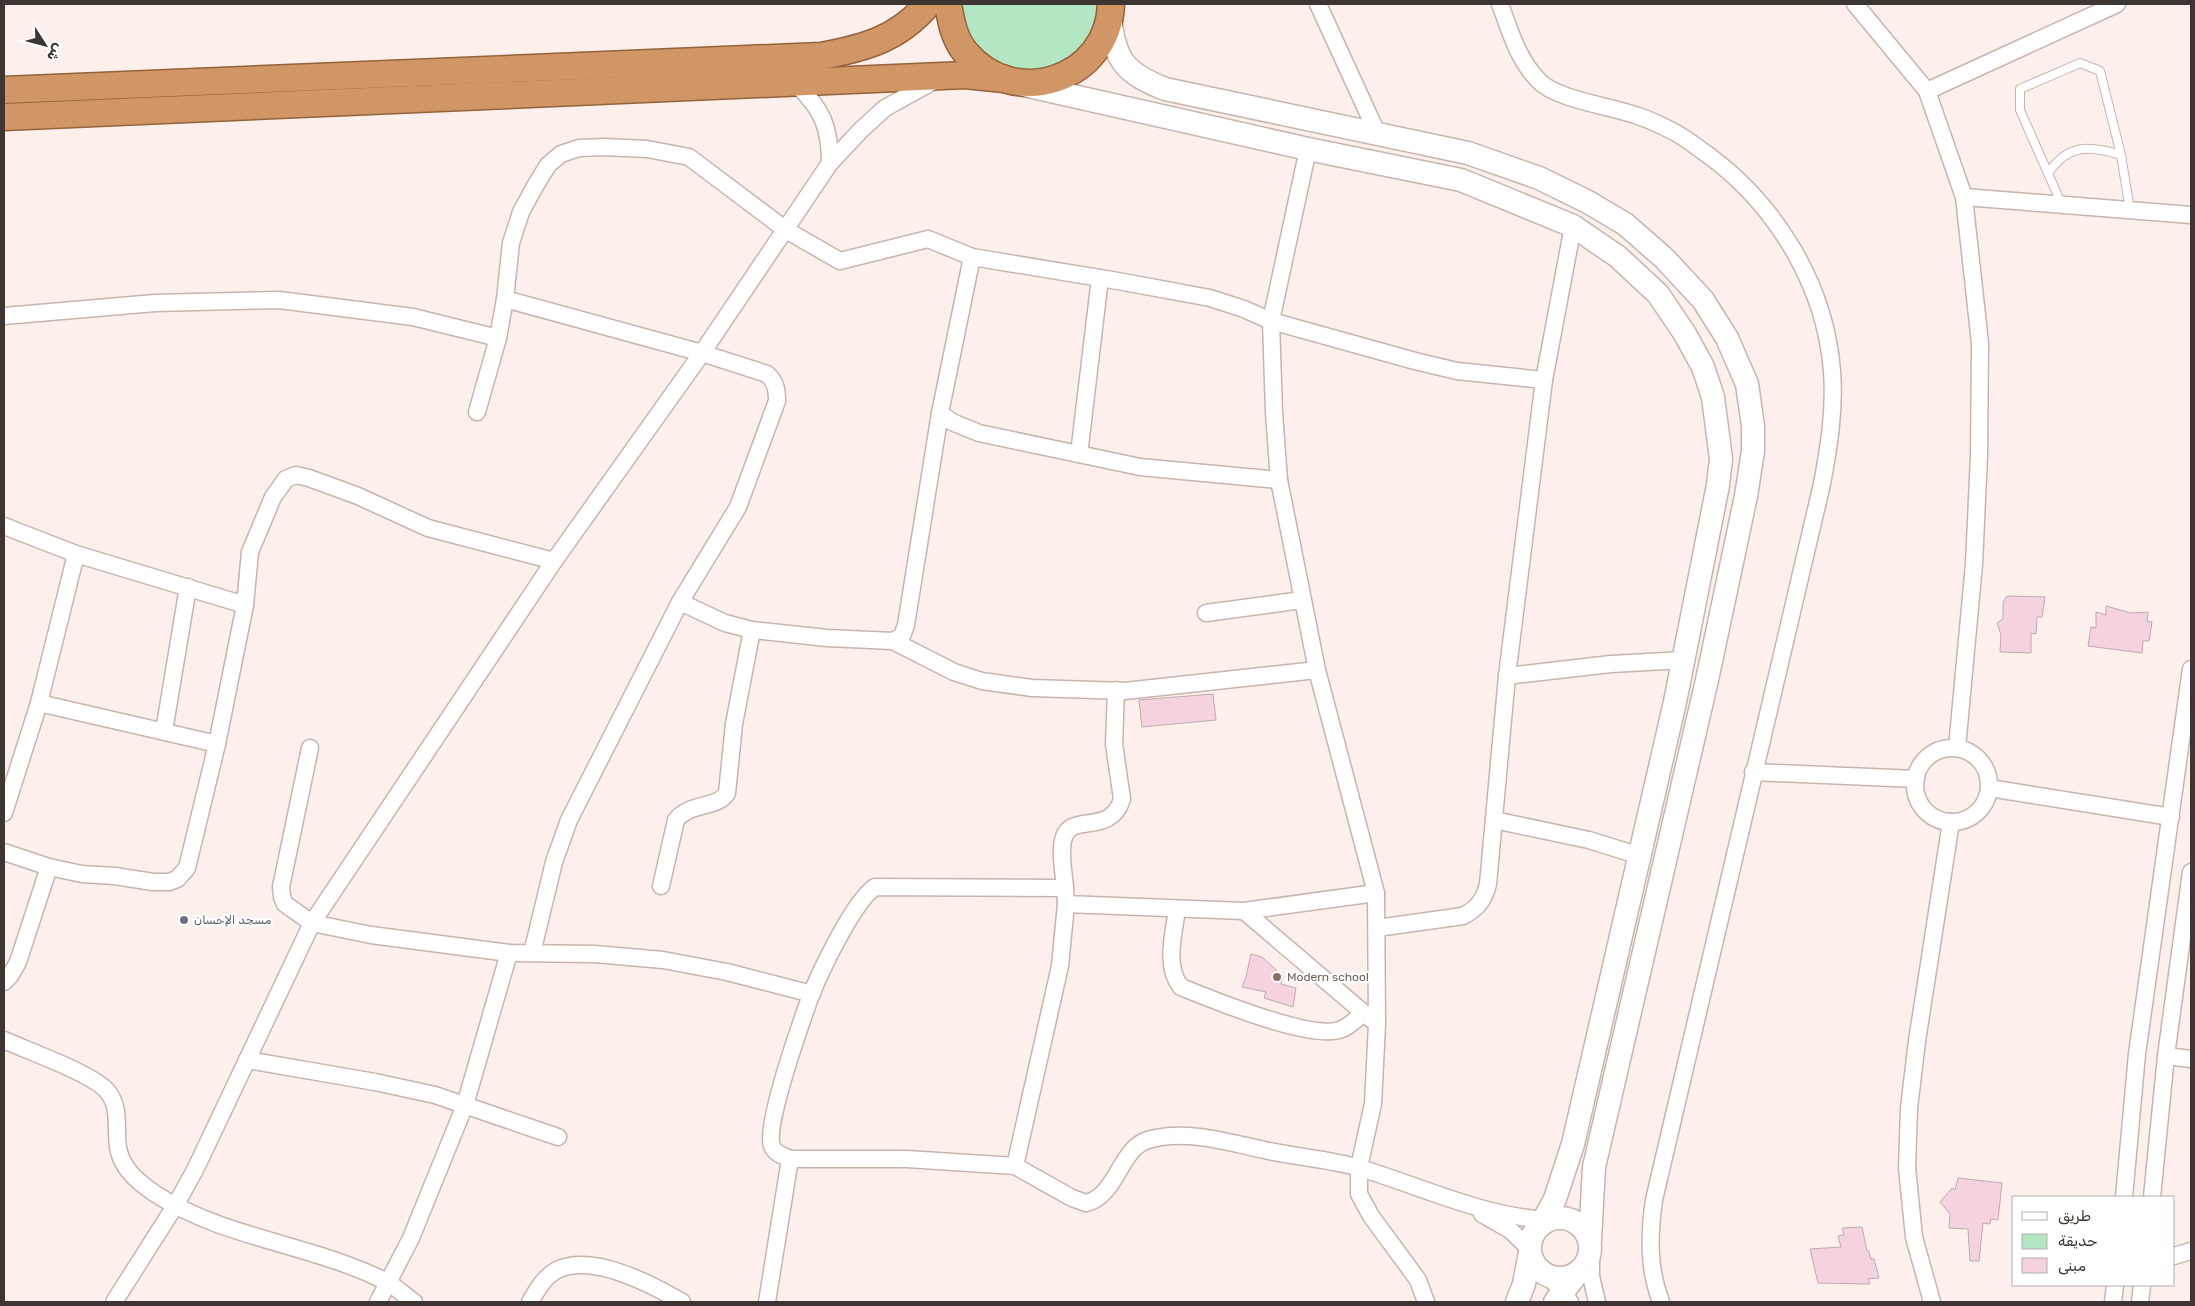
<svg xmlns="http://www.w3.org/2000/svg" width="2195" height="1306" font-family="Rubik,'Noto Sans Arabic',sans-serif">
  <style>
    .green { fill: #b3e6c3 }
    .building { fill: #f5d3de; stroke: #beaab0 }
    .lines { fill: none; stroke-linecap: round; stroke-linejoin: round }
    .service-casing { stroke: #c8b4ad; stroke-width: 10 }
    .minor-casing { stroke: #c8b4ad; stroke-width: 19 }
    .secondary-casing { stroke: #c8b4ad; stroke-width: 25 }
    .trunk-casing { stroke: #95623a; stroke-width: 29 }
    .service { stroke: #fff; stroke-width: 8 }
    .minor { stroke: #fff; stroke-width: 16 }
    .secondary { stroke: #fff; stroke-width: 22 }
    .trunk { stroke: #d09666; stroke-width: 26 }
    .worship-dot { fill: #6b7280; stroke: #fff; stroke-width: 2 }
    .education-dot { fill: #8d6e63; stroke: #fff; stroke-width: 2 }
    .labels { text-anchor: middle; stroke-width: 4.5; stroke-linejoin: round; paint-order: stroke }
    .worship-label { font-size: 12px; fill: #5b616d; stroke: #fff; text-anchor: start }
    .education-label { font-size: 12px; fill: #785e54; stroke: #fff; text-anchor: start }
  </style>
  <rect width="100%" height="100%" fill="#fdf0ec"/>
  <path class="green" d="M962 4H1099C1097 12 1097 22 1093 30 1076 78 1004 83 975 44 966 32 964 18 962 4Z"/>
  <g class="building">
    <path d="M2007 596 2045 597 2042 617H2037L2036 634 2031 633V653L2000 652 2001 635 1997 623 2003 619V602Z"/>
    <path d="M2106 606 2131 613 2148 612 2147 621 2152 622 2149 641H2143L2142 653 2088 646 2091 627 2096 628V612L2106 615Z"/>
    <path d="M1213 694 1216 720 1142 727 1139 700Z"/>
    <path d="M1251 954 1262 957 1283 976 1281 984 1296 988 1293 1007 1264 998 1266 992 1242 987 1246 977Z"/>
    <path d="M1958 1178 2002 1183 1998 1220 1991 1219 1990 1224 1983 1223 1979 1261H1970L1968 1229 1949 1228 1950 1214 1940 1202 1952 1188 1955 1190Z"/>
    <path d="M1862 1227 1867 1251H1869L1871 1259H1874L1879 1278 1868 1279 1870 1284 1818 1283 1810 1249 1841 1247 1838 1236 1844 1235 1842 1228Z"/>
  </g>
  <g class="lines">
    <defs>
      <g id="service">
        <path d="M2049 172C2069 143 2091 146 2121 155"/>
        <path d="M2062 205 2020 110V89L2080 63 2100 71 2121 155 2130 210"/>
      </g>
      <g id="minor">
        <path d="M1318 4 1378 135"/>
        <path d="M1500 4C1510 31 1518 60 1539 81 1556 99 1609 106 1635 115 1648 119 1663 126 1676 133 1685 138 1693 144 1701 150 1773 200 1825 282 1832 371 1835 409 1829 446 1822 484L1654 1200C1649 1235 1648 1268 1661 1302"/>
        <path d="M1855 4 1927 91 1964 197 1980 343 1979 456 1974 564 1957 748"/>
        <path d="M796 84C822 109 830 127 830 163"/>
        <path d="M1927 91 2117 4"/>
        <path d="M1308 149 1271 321 1274 413 1279 480 1317 670 1376 893 1377 1024 1373 1104 1359 1167V1194L1371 1216 1418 1280 1426 1302"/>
        <path d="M1964 197 2191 215"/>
        <path d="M505 299 702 353 767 374C776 382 777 390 777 401L738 507 680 602 569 820 554 862 532 953"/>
        <path d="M4 316 155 303 279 300 413 317 498 338"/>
        <path d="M477 412 498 338 505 299 511 243 521 212 534 188 548 165 561 154 579 148 604 147 647 149 689 157 786 230 840 261 928 239 972 257 1118 281 1210 298 1244 309 1271 321 1415 361 1457 371 1544 380"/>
        <path d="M940 413 952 422 979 433 1140 467 1279 480"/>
        <path d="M1079 454 1100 278"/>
        <path d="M4 526 76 554 245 605"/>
        <path d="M680 602 725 623 752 630 827 638 893 641 902 636 906 625 940 413 972 257"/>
        <path d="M1206 613 1302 600"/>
        <path d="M893 641 954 672 982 681 1032 688 1125 691 1317 670"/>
        <path d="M1507 676 1611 664 1684 660"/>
        <path d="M39 703 217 744"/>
        <path d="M164 731 188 587"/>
        <path d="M310 748 281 887 282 897 285 904 312 923 371 935 509 953 595 954 663 960 727 972 812 994"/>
        <circle cx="1952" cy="785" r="37"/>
        <path d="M1753 772 1916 779"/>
        <path d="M1989 788 2171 817"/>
        <path d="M4 813 39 703 76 554"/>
        <path d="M1494 820 1589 840 1640 856"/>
        <path d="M4 852 49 867 82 874 115 876 153 882H169L177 879 187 868 217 744 245 605 250 552 273 497 286 479 296 475 309 478 358 496 428 528 554 561"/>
        <path d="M661 886 676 820C690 802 717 809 727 793L734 724 752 630"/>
        <path d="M1065 888C1064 873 1059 851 1064 837 1071 813 1111 836 1122 799L1114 744 1116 690"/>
        <path d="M1177 909C1174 933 1164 967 1181 987 1211 999 1314 1042 1342 1029 1350 1026 1357 1018 1364 1013"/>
        <path d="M1244 911 1372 1020"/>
        <path d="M1377 928 1463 916C1478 908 1484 900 1488 884L1507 676 1544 380 1573 226"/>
        <path d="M4 982 10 976 18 962 49 867"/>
        <path d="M4 1040C28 1051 94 1074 108 1092 121 1109 115 1128 118 1147 121 1168 138 1182 154 1193 224 1239 313 1244 387 1282 396 1287 405 1296 414 1302"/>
        <path d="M2166 1056 2191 1059"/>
        <path d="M247 1060 375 1082 435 1095 558 1137"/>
        <path d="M790 1159C784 1156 774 1153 772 1146 764 1126 802 1020 811 995 821 970 854 901 875 887L1065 888 1066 904 1244 911 1376 893"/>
        <path d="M1015 1166 1060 966 1066 904"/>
        <path d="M2124 1197 2137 1054 2191 669"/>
        <path d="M2152 1197 2166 1056 2191 872"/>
        <path d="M1482 1214 1510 1230 1530 1249"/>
        <path d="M1591 1250V1276L1597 1302"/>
        <path d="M2174 1256 2191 1251"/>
        <path d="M1547 1276 1563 1291 1570 1302"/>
        <path d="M114 1302 175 1206 195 1170 312 923 554 561 702 353 830 163 861 130 885 108 932 82"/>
        <path d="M378 1302 411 1238 465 1105 509 953"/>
        <path d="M530 1302C537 1290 544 1277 557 1270 593 1253 651 1284 682 1302"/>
        <path d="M767 1302 790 1159H907L1015 1166 1072 1198 1086 1203C1117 1196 1120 1148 1148 1140 1184 1129 1228 1142 1264 1150 1295 1157 1329 1159 1360 1168 1423 1187 1483 1217 1550 1220"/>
        <path d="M1932 1302 1914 1237 1907 1168 1909 1108 1917 1041 1951 822"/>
        <path d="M2113 1302 2115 1285"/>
        <path d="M2140 1302 2142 1285"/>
      </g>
      <g id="secondary">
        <path d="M1110 18C1115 61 1125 73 1165 89L1468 153 1539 178 1588 202 1625 224 1664 258 1703 300 1727 338 1747 384 1753 426V451L1746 496 1707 680 1594 1167 1590 1240"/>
        <path d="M1024 85 1308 149 1461 180 1573 226 1617 256 1658 294 1685 334 1703 367 1713 397 1721 459 1718 485 1675 702 1573 1144 1555 1199 1541 1225"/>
        <circle cx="1560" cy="1248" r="30"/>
        <path d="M1517 1302 1524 1284 1530 1252"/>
        <path d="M1555 1302 1576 1275"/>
      </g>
      <g id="trunk">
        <path d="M948 4C951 21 954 39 966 53 1015 111 1109 79 1111 4"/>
        <path d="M4 90 821 56C865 48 898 39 928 4"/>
        <path d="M4 117 965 75 1004 79"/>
      </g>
    </defs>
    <use href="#service" class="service-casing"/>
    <use href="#minor" class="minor-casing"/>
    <use href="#secondary" class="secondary-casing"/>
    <use href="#trunk" class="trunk-casing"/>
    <use href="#service" class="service"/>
    <use href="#minor" class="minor"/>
    <use href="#secondary" class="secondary"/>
    <use href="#trunk" class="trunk"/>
  </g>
  <circle class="worship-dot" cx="184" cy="920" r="5"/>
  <circle class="education-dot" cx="1277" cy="977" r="5"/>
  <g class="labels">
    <g class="worship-label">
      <text x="194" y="924">مسجد الإحسان</text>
    </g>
    <g class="education-label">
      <text x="1287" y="981">Modern school</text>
    </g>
  </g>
  <rect width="2195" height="1306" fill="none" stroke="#3c3532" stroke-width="10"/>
  <rect x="2012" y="1196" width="162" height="90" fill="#ffffff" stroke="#b1aead"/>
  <rect x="2022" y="1212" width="25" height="8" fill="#ffffff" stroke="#b1aead"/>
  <text x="2058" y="1221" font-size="15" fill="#3c3532">طريق</text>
  <rect x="2022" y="1234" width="25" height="15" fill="#b3e6c3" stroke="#b1aead"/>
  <text x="2058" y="1246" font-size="15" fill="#3c3532">حديقة</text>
  <rect x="2022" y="1258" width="25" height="15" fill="#f5d3de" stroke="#b1aead"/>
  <text x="2058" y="1271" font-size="15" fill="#3c3532">مبنى</text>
  <g transform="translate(45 45) rotate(126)" stroke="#ffffff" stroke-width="4" paint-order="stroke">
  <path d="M0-4L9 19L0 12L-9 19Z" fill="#3c3532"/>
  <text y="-8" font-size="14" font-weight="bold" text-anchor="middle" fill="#3c3532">ش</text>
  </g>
</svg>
